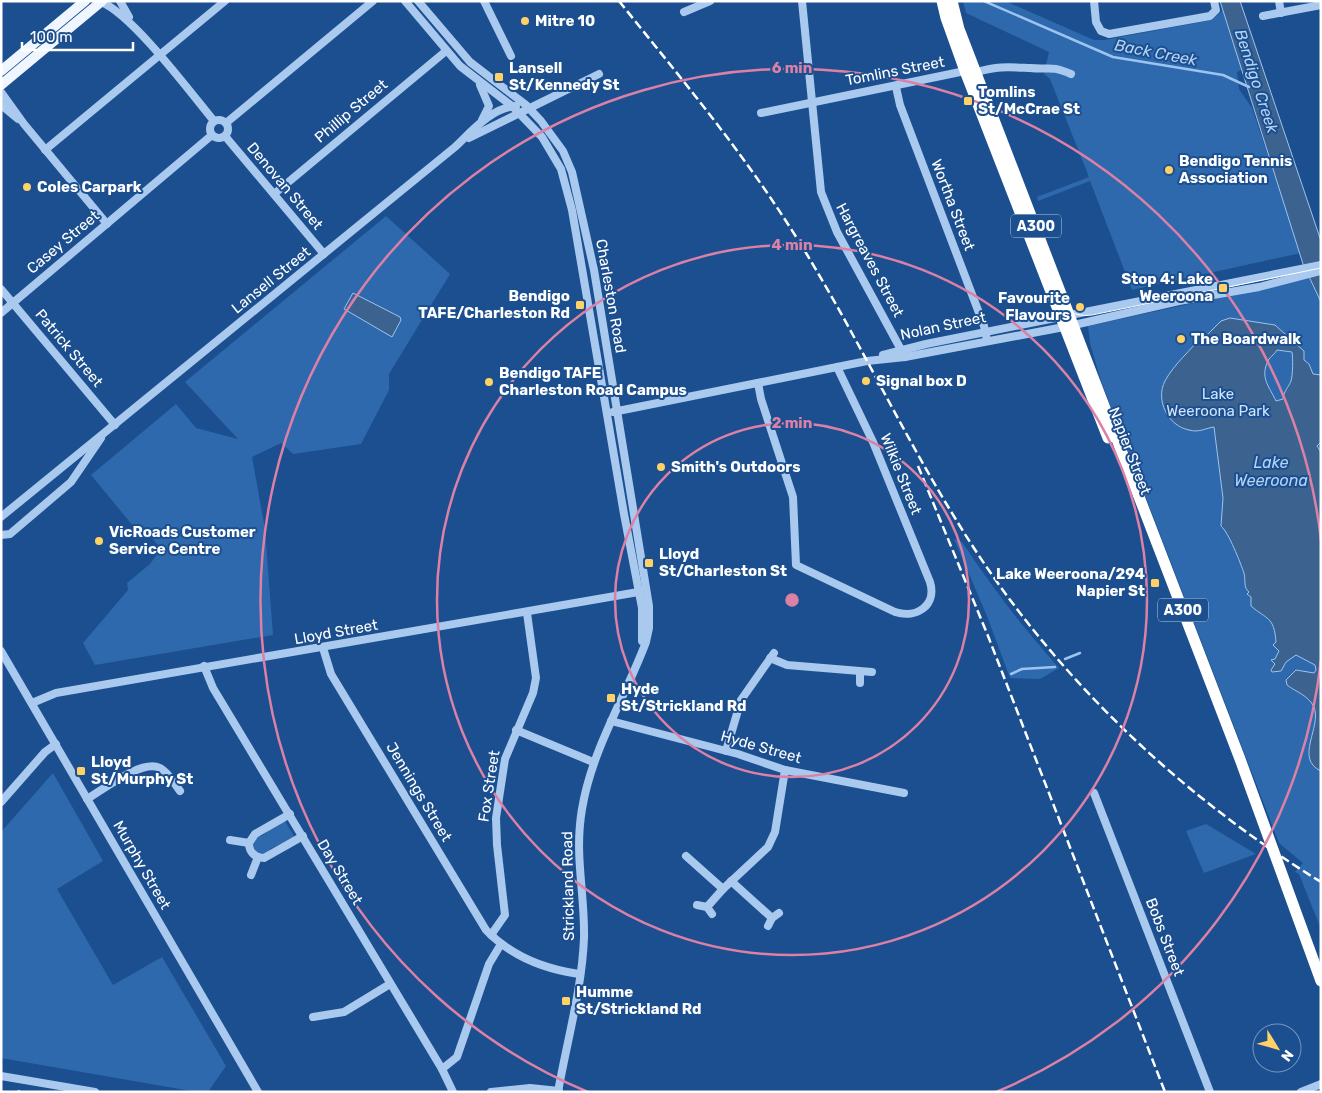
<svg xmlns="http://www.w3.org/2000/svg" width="1322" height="1093" font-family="Rubik,sans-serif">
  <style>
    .green { fill: #2e69ad }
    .water { fill: #3c6290; stroke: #9cc4f0; fill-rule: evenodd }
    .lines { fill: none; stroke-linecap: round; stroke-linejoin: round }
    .stream { stroke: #9cc4f0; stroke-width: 2.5 }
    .minor { stroke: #a9c9ee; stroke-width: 8 }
    .major { stroke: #f0f6ff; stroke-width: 10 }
    .highway { stroke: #fff; stroke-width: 11 }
    .tram { stroke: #fff; stroke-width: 1 }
    .rail { stroke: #fff; stroke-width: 2.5; stroke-dasharray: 9 4; stroke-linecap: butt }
    .ring { fill: none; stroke: #dd80a5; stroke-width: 2.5 }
    .poi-dot { fill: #ffd166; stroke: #1b4f8f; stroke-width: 2 }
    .labels { text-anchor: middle; stroke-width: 4; stroke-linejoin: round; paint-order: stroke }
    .shield { fill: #1b4f8f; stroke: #bbcadd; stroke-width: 1 }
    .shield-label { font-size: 14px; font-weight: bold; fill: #fff }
    .poi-label { font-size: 15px; font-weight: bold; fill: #fff; stroke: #1b4f8f; text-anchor: start }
    .street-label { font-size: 15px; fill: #fff; stroke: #1b4f8f }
    .park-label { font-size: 15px; fill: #cfe3fa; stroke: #1b4f8f }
    .water-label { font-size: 16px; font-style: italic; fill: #b5d3f5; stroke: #1b4f8f }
    .centre { fill: #dd80a5; stroke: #1b4f8f; stroke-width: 2.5 }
    .ring-label { font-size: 15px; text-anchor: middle; font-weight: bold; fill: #dd80a5; stroke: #1b4f8f; stroke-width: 4; stroke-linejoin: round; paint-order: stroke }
  </style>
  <rect width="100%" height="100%" fill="#1b4f8f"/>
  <g class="green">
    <path d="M963 1H1005L1094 40H1104L1212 20 1223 10 1243 69 1237 72 1239 89 1252 108 1301 253 1132 290 1090 181 1038 201 1037 197 1089 177 1050 79 1044 74 1049 52 966 13Z"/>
    <path d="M386 216 450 274 389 374V390L361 444 293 454 281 443 252 457 265 529 273 635 95 665 83 643 128 590 127 583 150 564 161 549 148 533 143 538 91 475 176 404 196 428 238 439 185 382Z"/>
    <path d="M1309 278 1321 302V929L1299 874 1295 872 1303 863 1279 843 1101 381 1090 343 1088 326Z"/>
    <path d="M954 539 962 542C992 587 1023 628 1059 668L1040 679 1010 678 987 616Z"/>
    <path d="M53 773 103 861 57 889 113 985 162 957 226 1066 208 1092H197L1 1058V832Z"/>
    <path d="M285 821 294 836 293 838 270 849 269 853 263 855 256 853 252 841 258 835 262 836 278 823Z"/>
    <path d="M1206 824 1256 854 1204 873 1186 831Z"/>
  </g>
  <g class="water">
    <path d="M1220 1H1240L1321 241V302L1303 264Z"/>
    <path d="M353 293 400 317 401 320 392 337 344 309Z"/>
    <path d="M1230 318 1275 325 1304 351V360L1309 364 1313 374 1321 375V442L1317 446 1321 452V771C1294 759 1322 727 1314 707 1308 695 1296 692 1287 685L1286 680 1296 670 1314 673 1316 670 1315 665 1296 655 1286 662 1281 671 1272 672 1271 670 1275 664 1271 660 1275 659 1279 651 1273 645 1276 642C1274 616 1267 620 1251 606V597L1247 594 1249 592C1243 587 1246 581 1244 573 1240 562 1229 533 1221 526L1223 498 1214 427C1206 428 1199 433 1189 430 1168 426 1155 400 1165 381 1174 364 1191 350 1203 335H1207L1221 321ZM1277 350 1292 352C1293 359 1293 374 1291 381 1288 388 1284 391 1283 399L1276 401C1269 386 1259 377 1269 359 1271 356 1275 354 1277 350Z"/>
  </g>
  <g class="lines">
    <g class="stream">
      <path d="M984 1 1113 57 1223 75 1249 87"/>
      <path d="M1065 659 1080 653"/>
      <path d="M1011 674 1022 669 1055 667"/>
      <path d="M18 1092 19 1091"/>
    </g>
    <g class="minor">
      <path d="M120 1 129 17"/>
      <path d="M405 1 460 66 512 106 542 137 561 169 572 210 624 514 642 608V641"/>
      <path d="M418 1 470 62 526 105 541 121 563 151 572 172 594 270 649 606V628L646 642C625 698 592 749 582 809 574 856 585 892 584 938 582 989 567 1041 558 1092"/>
      <path d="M484 1 511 56"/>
      <path d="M802 1 821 192 837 232 905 357"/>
      <path d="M1094 1 1096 22 1101 31 1109 34 1210 16 1216 10 1214 1"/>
      <path d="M1279 1 1281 13"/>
      <path d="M101 2C132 14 190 92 214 121"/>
      <path d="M684 12 710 1"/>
      <path d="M1263 16 1321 5"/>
      <path d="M976 72C999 66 1007 67 1030 68 1050 70 1050 65 1071 74"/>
      <path d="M480 85 489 106 482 120"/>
      <path d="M896 87 900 105 984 326 987 340"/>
      <path d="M1 92 24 124 107 224"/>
      <path d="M1 105 18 119"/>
      <path d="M761 113 965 71"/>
      <circle cx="219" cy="129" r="9"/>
      <path d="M226 123 373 1"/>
      <path d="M225 136 324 254"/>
      <path d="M469 138 599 74"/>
      <path d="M45 150 225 1"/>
      <path d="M274 194 446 51"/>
      <path d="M1 289 115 425"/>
      <path d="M1 313 212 135"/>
      <path d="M1070 315 1321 265"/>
      <path d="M1074 325 1179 301 1259 287 1321 271"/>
      <path d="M883 355 926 344 1060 317"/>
      <path d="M758 383 761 399 793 497 796 565 895 612C917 619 937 605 930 582L873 442 837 367"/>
      <path d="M613 412 867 361 905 357 1064 327"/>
      <path d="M1 517 455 147C472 131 491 108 516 106"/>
      <path d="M1 535 10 534 71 482 101 438"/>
      <path d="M323 648 331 674 486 930C511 956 544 969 579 974"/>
      <path d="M1 651 258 1092"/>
      <path d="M770 658 787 665 872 672"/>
      <path d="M204 666 213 688 442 1069 453 1092"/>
      <path d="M860 672V683"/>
      <path d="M32 703 56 693 644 591"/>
      <path d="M611 721 738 754 785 770 904 793"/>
      <path d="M516 730 593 762"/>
      <path d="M726 751 741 700 774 653"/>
      <path d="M1094 793 1210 1092"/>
      <path d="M87 799C104 789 142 759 160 768 169 773 174 783 180 791"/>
      <path d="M1 802 45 752 56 744"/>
      <path d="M290 814 255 834 249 843C249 852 255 858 264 858L303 836"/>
      <path d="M230 840 249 843"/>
      <path d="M686 856 723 889"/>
      <path d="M251 875 258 857"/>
      <path d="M731 881 772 918"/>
      <path d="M697 905 707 907 712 914"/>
      <path d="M707 907 723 889 768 847 775 832 785 770"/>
      <path d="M768 926 772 918 779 913"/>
      <path d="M491 935 505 915 497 845 496 818 505 759 533 693 536 678 527 613"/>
      <path d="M313 1017 344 1012 390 984"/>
      <path d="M442 1069 457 1057 489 964 501 944"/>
      <path d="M1 1076 95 1092"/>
      <path d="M491 1092 530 1088 559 1091"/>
      <path d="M1301 1092 1321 1084"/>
    </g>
    <g class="major">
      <path d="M1 71 85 1"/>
      <path d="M1 85 102 1"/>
    </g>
    <g class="highway">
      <path d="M942 1 946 18 965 71 1108 438"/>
      <path d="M952 1 959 29 1240 759 1321 981"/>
    </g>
    <path class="tram" d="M947 1 955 31 1058 296C1065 311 1075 317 1092 315L1321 268"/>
    <g class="rail">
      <path d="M619 1C675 71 733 140 782 215 846 312 894 419 955 518 1045 667 1173 791 1321 882"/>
      <path d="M918 466 988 636 1165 1092"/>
    </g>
  </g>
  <g class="ring">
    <circle cx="792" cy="600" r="177"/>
    <circle cx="792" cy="600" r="355"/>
    <path d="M1321 660A532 532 0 0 1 996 1092M588 1092A532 532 0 1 1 1321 540"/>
  </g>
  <g class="poi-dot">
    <circle cx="525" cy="21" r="5"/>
    <rect x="494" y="72" width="10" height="10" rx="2.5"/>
    <rect x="963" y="96" width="10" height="10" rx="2.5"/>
    <circle cx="1169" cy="170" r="5"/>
    <circle cx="27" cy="187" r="5"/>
    <rect x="1218" y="283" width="10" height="10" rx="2.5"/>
    <rect x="575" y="300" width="10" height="10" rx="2.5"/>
    <circle cx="1080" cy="307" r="5"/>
    <circle cx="1181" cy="339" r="5"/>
    <circle cx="866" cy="381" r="5"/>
    <circle cx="489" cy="382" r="5"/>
    <circle cx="661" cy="467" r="5"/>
    <circle cx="99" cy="541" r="5"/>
    <rect x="644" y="558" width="10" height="10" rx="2.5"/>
    <rect x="1150" y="578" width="10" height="10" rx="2.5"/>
    <rect x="606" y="693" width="10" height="10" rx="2.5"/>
    <rect x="76" y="766" width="10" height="10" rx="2.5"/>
    <rect x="561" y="996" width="10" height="10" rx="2.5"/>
  </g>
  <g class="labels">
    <g class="shield">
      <rect x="1011" y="214.5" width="50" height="23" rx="4"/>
      <rect x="1158" y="598.5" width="50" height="23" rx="4"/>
    </g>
    <g class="shield-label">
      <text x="1036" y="231">A300</text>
      <text x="1183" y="615">A300</text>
    </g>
    <g class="poi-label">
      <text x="535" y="26">Mitre 10</text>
      <text x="509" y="73">Lansell<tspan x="509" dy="17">St/Kennedy St</tspan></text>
      <text x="978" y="97">Tomlins<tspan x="978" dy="17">St/McCrae St</tspan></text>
      <text x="1179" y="166">Bendigo Tennis<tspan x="1179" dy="17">Association</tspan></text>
      <text x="37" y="192">Coles Carpark</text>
      <text x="1213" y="284" text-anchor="end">Stop 4: Lake<tspan x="1213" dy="17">Weeroona</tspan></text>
      <text x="570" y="301" text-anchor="end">Bendigo<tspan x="570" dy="17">TAFE/Charleston Rd</tspan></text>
      <text x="1070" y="303" text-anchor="end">Favourite<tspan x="1070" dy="17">Flavours</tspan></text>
      <text x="1191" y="344">The Boardwalk</text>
      <text x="499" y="378">Bendigo TAFE<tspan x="499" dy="17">Charleston Road Campus</tspan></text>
      <text x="876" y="386">Signal box D</text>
      <text x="671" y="472">Smith's Outdoors</text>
      <text x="109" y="537">VicRoads Customer<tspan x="109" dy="17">Service Centre</tspan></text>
      <text x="659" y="559">Lloyd<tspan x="659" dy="17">St/Charleston St</tspan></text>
      <text x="1145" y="579" text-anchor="end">Lake Weeroona/294<tspan x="1145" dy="17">Napier St</tspan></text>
      <text x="621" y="694">Hyde<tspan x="621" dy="17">St/Strickland Rd</tspan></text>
      <text x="91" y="767">Lloyd<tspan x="91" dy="17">St/Murphy St</tspan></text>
      <text x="576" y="997">Humme<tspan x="576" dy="17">St/Strickland Rd</tspan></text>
    </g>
    <g class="street-label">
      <text transform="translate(895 71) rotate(-11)" y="5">Tomlins Street</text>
      <text transform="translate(351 111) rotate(-40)" y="5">Phillip Street</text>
      <text transform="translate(285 186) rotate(50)" y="5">Denovan Street</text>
      <text transform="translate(953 205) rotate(69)" y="5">Wortha Street</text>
      <text transform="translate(63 242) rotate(-40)" y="5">Casey Street</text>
      <text transform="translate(870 260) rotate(62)" y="5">Hargreaves Street</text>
      <text transform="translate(271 280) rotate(-39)" y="5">Lansell Street</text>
      <text transform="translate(611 296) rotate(80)" y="5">Charleston Road</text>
      <text transform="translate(943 326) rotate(-12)" y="5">Nolan Street</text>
      <text transform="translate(69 348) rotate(50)" y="5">Patrick Street</text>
      <text transform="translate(1130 451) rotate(69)" y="5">Napier Street</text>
      <text transform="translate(901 474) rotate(68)" y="5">Wilkie Street</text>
      <text transform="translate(336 632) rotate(-10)" y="5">Lloyd Street</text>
      <text transform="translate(761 747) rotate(16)" y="5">Hyde Street</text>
      <text transform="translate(489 786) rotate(-81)" y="5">Fox Street</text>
      <text transform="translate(419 792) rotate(59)" y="5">Jennings Street</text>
      <text transform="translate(142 865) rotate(60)" y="5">Murphy Street</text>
      <text transform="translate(340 872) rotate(59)" y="5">Day Street</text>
      <text transform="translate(568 886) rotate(-91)" y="5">Strickland Road</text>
      <text transform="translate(1165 937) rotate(69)" y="5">Bobs Street</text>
    </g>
    <g class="park-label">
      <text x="1218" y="399">Lake<tspan x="1218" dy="17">Weeroona Park</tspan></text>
    </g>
    <g class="water-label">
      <text transform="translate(1156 52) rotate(11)" y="6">Back Creek</text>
      <text transform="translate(1257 81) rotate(72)" y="6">Bendigo Creek</text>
      <text x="1271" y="468">Lake<tspan x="1271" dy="18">Weeroona</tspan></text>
    </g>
  </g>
  <circle cx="792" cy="600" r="8" class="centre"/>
  <g class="ring-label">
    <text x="792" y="73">6 min</text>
    <text x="792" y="250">4 min</text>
    <text x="792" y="428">2 min</text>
  </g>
  <rect width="1322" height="1093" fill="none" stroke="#ffffff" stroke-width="5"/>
  <g transform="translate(1277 1048) rotate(127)"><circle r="24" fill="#1b4f8f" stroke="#7695bc"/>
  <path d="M0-4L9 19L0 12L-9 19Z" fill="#ffd166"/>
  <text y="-8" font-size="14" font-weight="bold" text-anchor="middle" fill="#ffffff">N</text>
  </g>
  <path d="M22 42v8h111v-8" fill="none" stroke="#ffffff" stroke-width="2.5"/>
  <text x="30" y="42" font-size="15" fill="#ffffff" stroke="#1b4f8f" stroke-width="4" paint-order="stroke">100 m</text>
</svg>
